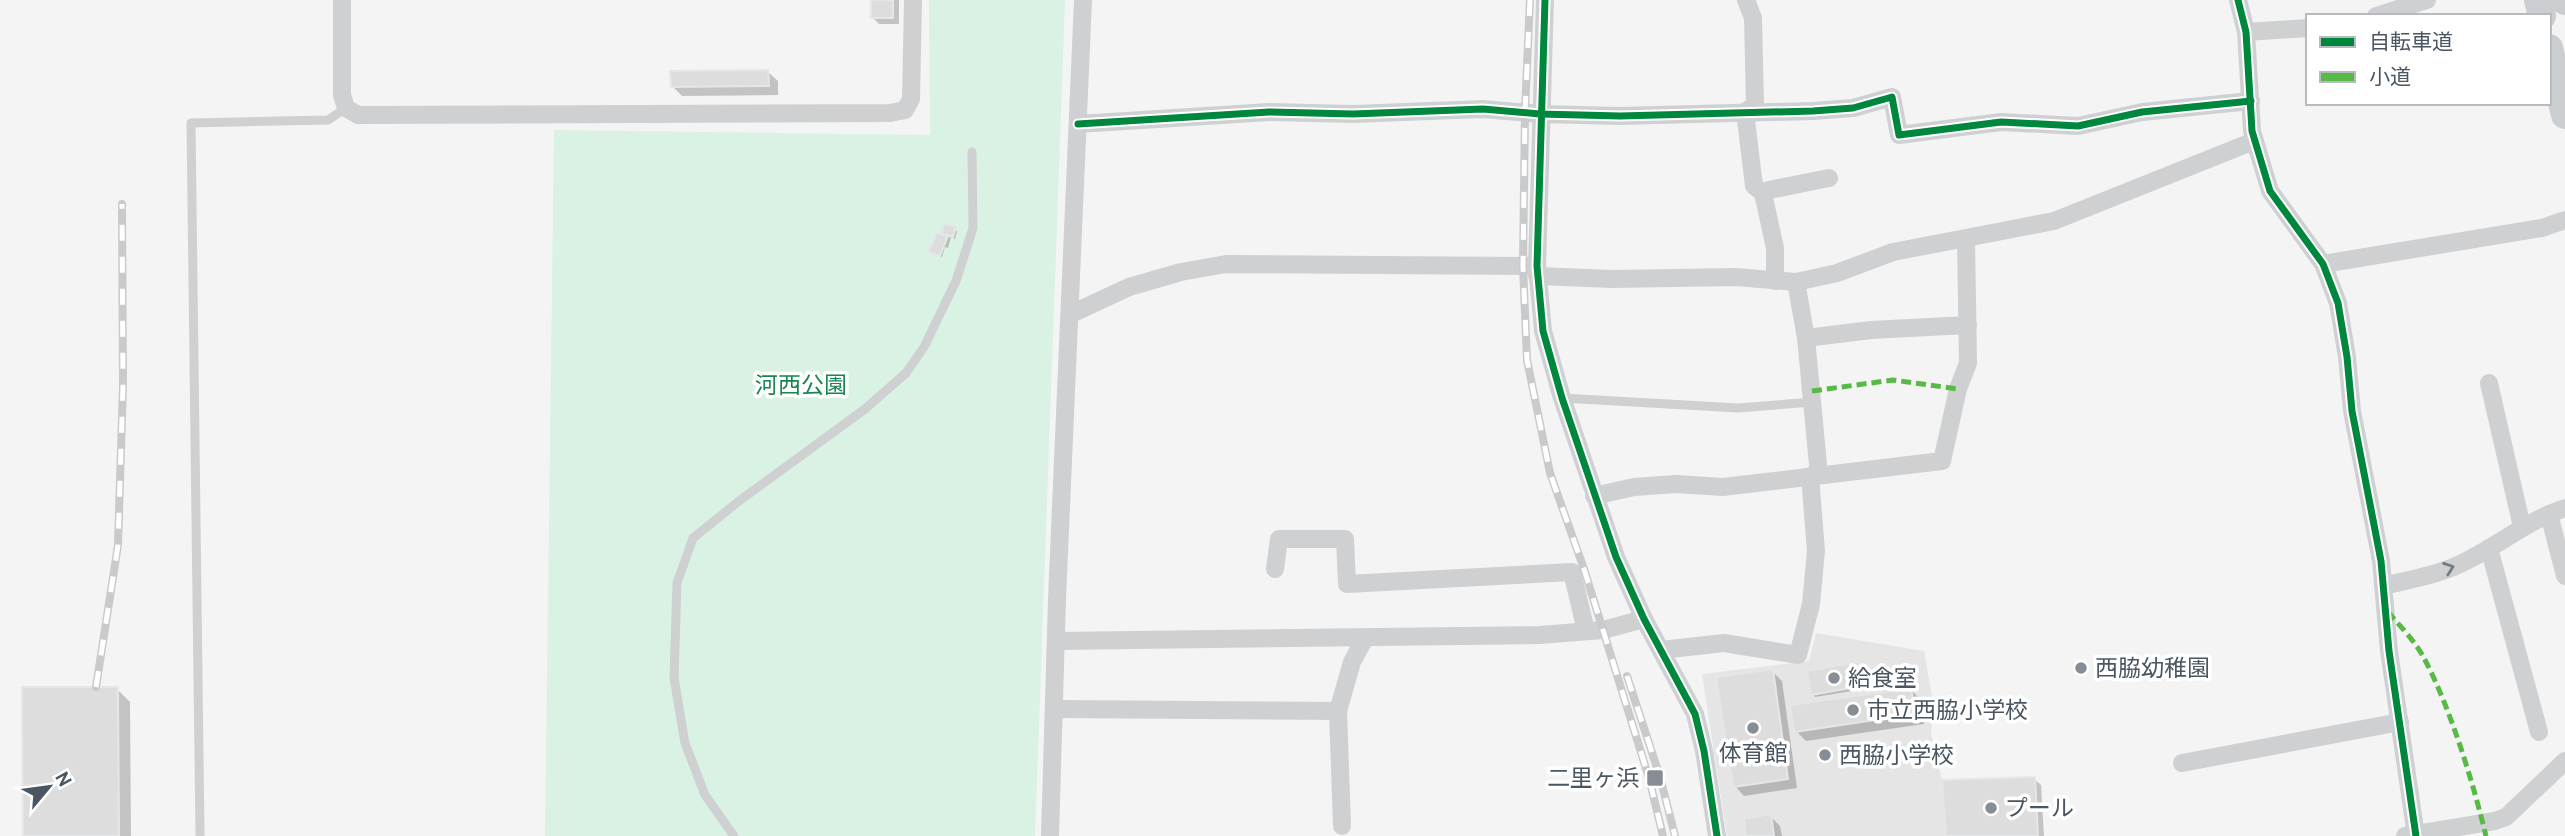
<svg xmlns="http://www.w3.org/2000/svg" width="2565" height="836" font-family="Overpass,'Noto Sans JP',sans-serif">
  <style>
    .education { fill: #e6e5e6 }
    .green { fill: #d9f2e3 }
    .shadow { fill: #0003 }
    .building { fill: #ddddde; stroke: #e5e6e7; stroke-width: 2 }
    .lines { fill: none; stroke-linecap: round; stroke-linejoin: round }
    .lane { stroke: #ced0d2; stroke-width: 9 }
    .street { stroke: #ced0d2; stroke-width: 18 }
    .primary { stroke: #caced1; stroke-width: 28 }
    .rail-casing { stroke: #c9cacc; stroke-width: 8 }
    .rail { stroke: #fff; stroke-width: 5; stroke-dasharray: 16; stroke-linecap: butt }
    .quiet { stroke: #58b947; stroke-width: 5; stroke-dasharray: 10 5; stroke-linecap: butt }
    .cycleway-casing { stroke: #fff; stroke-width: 11 }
    .cycleway { stroke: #00873e; stroke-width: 7 }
    .oneway { stroke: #727b83 }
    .poi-dot { fill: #868d94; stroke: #fff; stroke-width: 2.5 }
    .labels { text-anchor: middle; stroke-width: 7; stroke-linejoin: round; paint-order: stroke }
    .park-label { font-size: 23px; fill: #17864f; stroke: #fff }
    .poi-label { font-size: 23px; fill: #4a5661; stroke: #fff; text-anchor: start }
  </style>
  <rect width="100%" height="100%" fill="#f4f4f4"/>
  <path class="education" d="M1816 633 1924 651 1934 708 1931 733 1942 780 2035 777 2038 836H1727L1702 674 1809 661Z"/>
  <path class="green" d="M929 0H1065L1035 836H545L554 130 930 135Z"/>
  <g class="shadow">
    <path d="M873 0H899V24H879L873 18Z"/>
    <path d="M768 72 778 81V95L682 96 672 86Z"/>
    <path d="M945 226 957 231 955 239 951 237 948 248 945 247 942 257 930 252 943 236Z"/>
    <path d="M1857 664 1860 666 1864 689 1815 697 1813 694Z"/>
    <path d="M1772 671 1782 681 1797 788 1744 796 1735 786Z"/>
    <path d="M117 689 130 702 131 836H25Z"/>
    <path d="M1910 689 1920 699 1924 724 1806 741 1796 731Z"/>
    <path d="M2034 779 2041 785 2044 836H1948Z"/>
    <path d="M1770 816 1780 826 1782 836H1748Z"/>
  </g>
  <g class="building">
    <rect x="871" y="0" width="22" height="18"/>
    <path d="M768 70 769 86 671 87 670 71Z"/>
    <path d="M944 224 956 227 953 237 941 234Z"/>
    <path d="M937 233 948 236 940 256 928 252Z"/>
    <path d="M1858 662 1862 686 1811 695 1807 671Z"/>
    <path d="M1773 669 1788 779 1733 787 1716 677Z"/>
    <path d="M22 687H118L119 836H23Z"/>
    <path d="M1911 688 1915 714 1794 732 1790 705Z"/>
    <path d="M2035 777 2038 836H1946L1942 780Z"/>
    <path d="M1771 814 1774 836H1746L1744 819Z"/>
  </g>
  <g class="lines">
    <g class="lane">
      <path d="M1562 398 1738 408 1813 402"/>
      <path d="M200 836 191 123 328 120 346 108"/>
      <path d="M734 836 705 795 685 743 674 678 677 583 693 538 739 501 865 409 906 373 924 347 956 281 973 228 972 152"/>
    </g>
    <g class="street">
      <path d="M342 0V95L346 108 358 115 890 113 905 110 911 99 913 0"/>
      <path d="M1545 0 1537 266 1543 331 1562 398 1616 557 1644 619 1695 714 1704 751 1717 836"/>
      <path d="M2238 0 2246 32 2252 131 2270 191 2323 264 2338 303 2347 357 2352 411 2381 561 2389 651 2416 836"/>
      <path d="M2376 16 2427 0"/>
      <path d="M2246 32 2308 28"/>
      <path d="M1745 112 1754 186 1763 193 1775 248V281"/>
      <path d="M1745 112 1755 105 1753 18 1746 0"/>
      <path d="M1078 124 1269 112 1353 114 1483 109 1540 114 1620 116 1813 111 1853 108 1892 97 1899 135 2001 122 2078 126 2142 112 2251 101"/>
      <path d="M1763 193 1769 190 1829 178"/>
      <path d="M2323 264 2542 228 2565 220"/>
      <path d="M1537 276 1612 279 1736 277 1796 282 1837 273 1893 252 2054 221 2254 141"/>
      <path d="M1796 282 1806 338 1819 475"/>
      <path d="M1071 314 1129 287 1181 272 1226 264 1537 266"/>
      <path d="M1806 338 1871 330 1968 325"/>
      <path d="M2489 383 2522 527"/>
      <path d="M1594 496 1634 487 1676 484 1723 487 1942 461 1958 389 1968 363 1966 239"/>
      <path d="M2549 514 2565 576"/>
      <path d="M2489 548 2539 732"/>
      <path d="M1275 569 1279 539H1345L1347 584 1572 572 1586 631"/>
      <path d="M2383 586C2412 579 2444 574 2470 559 2505 541 2527 521 2565 508"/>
      <path d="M1056 641 1540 635 1603 630 1644 619"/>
      <path d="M1661 650 1724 643 1798 655 1811 604 1816 551 1810 476"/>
      <path d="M1054 709 1338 711"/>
      <path d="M2182 763 2400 722"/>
      <path d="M1342 826 1338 711 1352 662 1365 638"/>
      <path d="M1050 836 1057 599 1083 0"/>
      <path d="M2405 836 2495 821 2506 817 2565 761"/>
    </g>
    <g class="primary">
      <path d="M2538 0 2542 16"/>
      <path d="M2565 0V1"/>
      <path d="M2549 48 2565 115"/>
    </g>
    <defs>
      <g id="rail">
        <path d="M1530 0 1525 111 1523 266 1527 360 1550 473 1584 569 1649 778 1663 836"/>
        <path d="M1627 676 1660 777 1675 836"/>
        <path d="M96 687 118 545 123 385 122 204"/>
      </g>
    </defs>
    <use href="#rail" class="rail-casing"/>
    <use href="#rail" class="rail"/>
    <g class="quiet">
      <path d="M1812 391 1893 380 1958 389"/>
      <path d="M2388 612C2400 626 2415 641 2424 658 2450 707 2473 782 2486 836"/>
    </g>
    <defs>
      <g id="cycleway">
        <path d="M1545 0 1537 266 1543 331 1562 398 1616 557 1644 619 1695 714 1704 751 1717 836"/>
        <path d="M2238 0 2246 32 2252 131 2270 191 2323 264 2338 303 2347 357 2352 411 2381 561 2389 651 2416 836"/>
        <path d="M1078 124 1269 112 1353 114 1483 109 1540 114 1620 116 1813 111 1853 108 1892 97 1899 135 2001 122 2078 126 2142 112 2251 101"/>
      </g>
    </defs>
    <use href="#cycleway" class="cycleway-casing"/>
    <use href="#cycleway" class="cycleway"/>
  </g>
  <defs><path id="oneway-chevron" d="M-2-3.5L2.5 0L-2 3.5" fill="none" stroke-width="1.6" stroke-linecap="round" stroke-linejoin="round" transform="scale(1.75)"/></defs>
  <use class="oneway" href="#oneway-chevron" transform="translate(2449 568) rotate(-20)"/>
  <g class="poi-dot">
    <circle cx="2081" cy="668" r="7"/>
    <circle cx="1834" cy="678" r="7"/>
    <circle cx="1853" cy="710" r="7"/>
    <circle cx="1753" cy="728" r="7"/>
    <circle cx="1825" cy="755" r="7"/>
    <rect x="1646" y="769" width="18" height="18" rx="3.5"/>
    <circle cx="1991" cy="808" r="7"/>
  </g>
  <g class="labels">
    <g class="park-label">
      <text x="801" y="393">河西公園</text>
    </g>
    <g class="poi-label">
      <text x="2095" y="676">西脇幼稚園</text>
      <text x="1848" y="686">給食室</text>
      <text x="1867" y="718">市立西脇小学校</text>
      <text x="1753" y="761" text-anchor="middle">体育館</text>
      <text x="1839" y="763">西脇小学校</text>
      <text x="1639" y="786" text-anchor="end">二里ヶ浜</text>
      <text x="2005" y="816">プール</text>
    </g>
  </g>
  <rect x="2306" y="14" width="245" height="91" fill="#ffffff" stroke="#b7bbc0" stroke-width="2"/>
  <rect x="2320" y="37" width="35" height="10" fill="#00873e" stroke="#b7bbc0" stroke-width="2"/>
  <text x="2369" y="49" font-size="21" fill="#4a5661">自転車道</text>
  <rect x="2320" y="72" width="35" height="10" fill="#58b947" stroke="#b7bbc0" stroke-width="2"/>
  <text x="2369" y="84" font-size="21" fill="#4a5661">小道</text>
  <g transform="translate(49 787) rotate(61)" stroke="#ffffff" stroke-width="5" paint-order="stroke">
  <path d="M0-5L12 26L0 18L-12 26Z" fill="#4a5661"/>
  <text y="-10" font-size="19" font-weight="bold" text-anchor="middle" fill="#4a5661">N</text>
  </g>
</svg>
